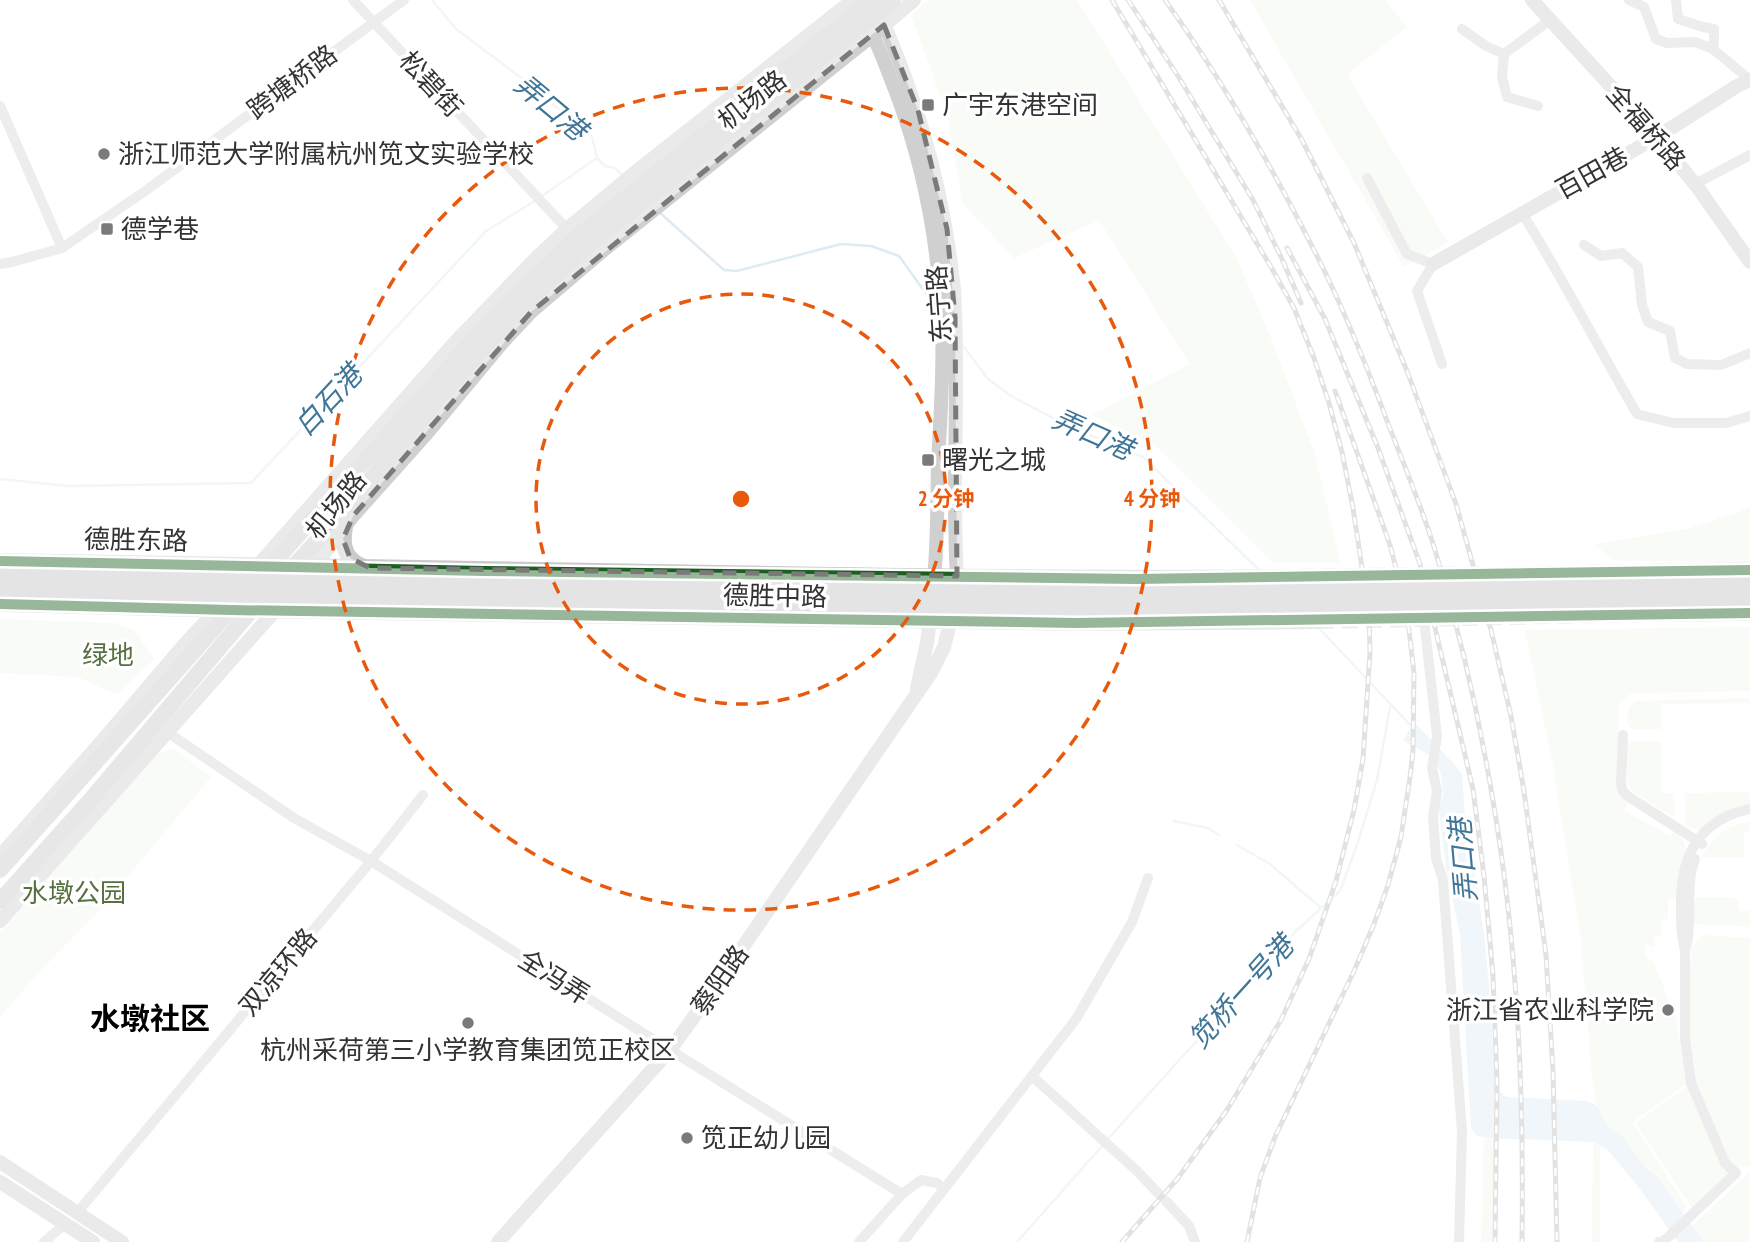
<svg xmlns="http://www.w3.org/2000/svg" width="1750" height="1242" font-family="'PT Sans Narrow','Noto Sans SC',sans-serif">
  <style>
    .green { fill: #f1f5ed }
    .water { fill: #ddebf3 }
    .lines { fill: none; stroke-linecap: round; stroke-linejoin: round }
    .stream { stroke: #ddebf3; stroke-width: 2.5 }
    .primary-tunnel { stroke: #d6d6d6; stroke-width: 16; stroke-dasharray: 16 8; stroke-linecap: butt }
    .street { stroke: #d7d7d7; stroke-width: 10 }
    .secondary { stroke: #d0d0d0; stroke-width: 14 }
    .primary { stroke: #cacaca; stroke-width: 16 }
    .rail-casing { stroke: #bebebe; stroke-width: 5 }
    .rail { stroke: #fff; stroke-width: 2.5; stroke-dasharray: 8; stroke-linecap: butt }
    .highway-bridge { stroke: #c4c4c4; stroke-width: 18 }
    .cycleway-casing { stroke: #fff; stroke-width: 15 }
    .cycleway { stroke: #1b5e20; stroke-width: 10 }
    .marked { fill: none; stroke: #7a7a7a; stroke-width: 5; stroke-dasharray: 14 9; stroke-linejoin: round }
    .ring { fill: none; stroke: #e8590c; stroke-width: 3.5; stroke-dasharray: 12 9 }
    .poi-dot { fill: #7a7a7a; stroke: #fff; stroke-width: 2.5 }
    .labels { text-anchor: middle; stroke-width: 7; stroke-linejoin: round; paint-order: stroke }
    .street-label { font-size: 26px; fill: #333; stroke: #fff }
    .poi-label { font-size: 26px; fill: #333; stroke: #fff; text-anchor: start }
    .park-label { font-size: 26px; fill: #56703f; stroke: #fff }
    .water-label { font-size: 28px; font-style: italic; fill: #3f7597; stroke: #fff }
    .quarter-label { font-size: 30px; font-weight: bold; fill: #000; stroke: #fff }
    .centre { fill: #e8590c; stroke: #fff; stroke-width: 3.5 }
    .ring-label { font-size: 21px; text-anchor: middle; font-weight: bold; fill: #e8590c; stroke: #fff; stroke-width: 7; stroke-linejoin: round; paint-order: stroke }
  </style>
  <rect width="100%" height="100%" fill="#fff"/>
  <g class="green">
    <path d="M928 0H1077L1237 259 1269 333 1314 452 1341 563H1273L1156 446 1092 415 1190 364 1099 220 1014 258 963 204 948 119 920 39 911 16Z"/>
    <path d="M1250 0H1385L1407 27 1347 74 1448 242 1404 267Z"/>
    <path d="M1750 508V563L1613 560 1594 544 1690 528Z"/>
    <path d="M0 619 115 623 134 630 154 659 117 695 78 677 0 673Z"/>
    <path d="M1750 627V691L1634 693 1627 696 1620 705 1618 712 1619 741 1617 788 1627 803 1625 811 1670 836 1674 832 1683 839 1686 850 1680 871 1677 898 1668 899V919H1662V935L1654 937V947L1646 945 1645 956 1654 963 1676 1019 1686 1084 1632 1122 1686 1206 1683 1213 1658 1178 1646 1168 1622 1136 1608 1126 1597 1106 1593 1087 1580 933 1552 760 1525 630Z"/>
    <path d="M1750 698V703L1661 704V729H1633L1629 727 1627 720 1630 706 1636 701Z"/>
    <path d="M1633 741 1661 742V793H1673L1675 814 1672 816 1633 792 1627 783V747L1628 743Z"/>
    <path d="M174 749 211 777 97 913 41 970 0 1017V933L154 754Z"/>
    <path d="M1750 792V805C1730 809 1714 815 1700 829H1693L1686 826 1684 793Z"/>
    <path d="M1750 821V832H1744V857H1702C1713 835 1727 827 1750 821Z"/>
    <path d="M1698 897 1738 898 1739 911H1750V928L1743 926 1693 924C1693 915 1691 903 1698 897Z"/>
    <path d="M1702 935 1750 938V1166L1736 1167 1692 1208 1636 1123 1695 1081 1688 1040 1691 948Z"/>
    <path d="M1484 1138 1495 1139 1492 1242H1481Z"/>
    <path d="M1593 1142 1600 1146V1242H1592Z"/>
    <path d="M1750 1172V1242H1704L1692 1226Z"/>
  </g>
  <path class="water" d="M1414 722 1454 764 1462 774 1465 815 1483 927 1489 984 1495 1084 1500 1092 1507 1097 1587 1101 1597 1106 1608 1126 1622 1136 1646 1168 1658 1178 1704 1242H1678L1637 1185 1607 1149 1593 1142 1488 1138C1480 1137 1475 1136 1471 1128L1460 934 1446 868 1439 809 1443 795 1442 780 1440 771 1430 755 1403 741Z"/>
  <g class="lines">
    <g class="stream">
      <path d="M432 0 456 29 527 82 592 137 597 158 605 166 615 168 622 175"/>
      <path d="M542 196 597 158"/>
      <path d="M659 212 724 270 737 271 841 244 871 246 899 256 935 306"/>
      <path d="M961 343 988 379 1011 396 1068 426 1143 457 1259 570"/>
      <path d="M0 479 68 486 251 483 486 231 536 200"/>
      <path d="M1317 626 1413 728"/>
      <path d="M1174 821 1208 828 1219 835"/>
      <path d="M1237 845 1270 864 1321 908"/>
      <path d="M1107 1140 1296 931 1340 891 1357 845 1377 780 1390 707"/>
      <path d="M1017 1242 1103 1145"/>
    </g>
    <g class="primary-tunnel">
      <path d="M1273 577 1650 572"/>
      <path d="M1318 621 1650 614"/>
    </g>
    <g class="street">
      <path d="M353 0 567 229"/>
      <path d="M1629 0 1644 7 1656 39 1667 43 1695 42 1713 49 1750 80"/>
      <path d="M1676 0 1678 19 1703 27 1714 29V40L1713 49"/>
      <path d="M1462 29 1486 46 1504 54 1502 77 1507 97 1538 106"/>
      <path d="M1504 54 1550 20"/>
      <path d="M0 106 62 248"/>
      <path d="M1367 178 1407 254 1433 264 1417 291 1442 364"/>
      <path d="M1695 184 1750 155"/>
      <path d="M1522 213C1563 279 1598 347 1637 414L1673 423H1726L1750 416"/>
      <path d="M1584 245 1601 256 1622 253 1638 267 1642 305 1648 322 1670 331 1675 358 1687 364 1721 365 1750 353"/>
      <path d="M0 264 12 262 62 248 148 189 404 0"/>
      <path d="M1424 619 1437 736 1432 768 1437 791 1433 817 1436 858 1443 880 1462 1131 1459 1242"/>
      <path d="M167 732 294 818 371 861 670 1050 902 1194 921 1180 937 1183 944 1189"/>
      <path d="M1623 735 1621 783 1622 789 1626 795 1702 844"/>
      <path d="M1685 951C1694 921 1684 888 1695 859"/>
      <path d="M1032 1076 1137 1171 1158 1193"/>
      <path d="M1166 1201 1189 1226 1195 1242"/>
      <path d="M77 1213 371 861 423 795"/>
      <path d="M44 1242 65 1224"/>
      <path d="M859 1242 902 1194"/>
      <path d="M903 1242 1076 1019 1132 922 1148 878"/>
      <path d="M1659 1242 1664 1241 1736 1173 1725 1163 1691 1083 1685 1039V951C1681 936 1681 922 1681 907 1680 857 1698 820 1750 809"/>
    </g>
    <g class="secondary">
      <path d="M1532 0 1657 137 1698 188 1750 262"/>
      <path d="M875 4C917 95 944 190 954 290 956 320 956 350 956 380 956 445 953 511 957 576L956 588"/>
      <path d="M869 28C880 48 887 70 896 92 924 166 939 247 942 326 944 373 940 419 938 465 937 506 938 548 933 588"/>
      <path d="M1433 264 1657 137 1737 86 1750 80"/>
      <path d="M252 572 457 340 538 256 567 229 638 170 853 0"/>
      <path d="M310 572 353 516 428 432 502 343 531 312 605 249 873 35 914 0"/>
      <path d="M917 688 927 643 931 611"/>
      <path d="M0 856 103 740 183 646 221 605"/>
      <path d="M0 921 280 605"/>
      <path d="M0 1162 122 1242"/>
      <path d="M0 1182 93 1242"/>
      <path d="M498 1242 670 1050 714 989 931 673 944 647 953 611"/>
    </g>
    <g class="primary">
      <path d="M345 527C341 548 346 561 367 568"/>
      <path d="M0 561C277 566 554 572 832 575 979 577 1126 579 1273 577"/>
      <path d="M267 570 482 330 578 236 872 0"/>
      <path d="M290 570C374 482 445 382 533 296 574 255 621 220 666 183 741 122 817 61 893 0"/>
      <path d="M1650 572 1750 570"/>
      <path d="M0 604 231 610 1077 623 1318 621"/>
      <path d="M1650 614 1750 613"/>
      <path d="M0 870 235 605"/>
      <path d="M0 901 92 798 255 606"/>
    </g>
    <defs>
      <g id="rail">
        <path d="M1112 0 1271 267 1294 308 1314 358 1329 403 1342 452 1353 508 1369 614 1370 652 1363 759 1354 810 1336 881 1309 959 1281 1020 1227 1110 1178 1178 1122 1242"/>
        <path d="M1128 0 1178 76 1253 200 1282 259 1301 303"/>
        <path d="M1165 0C1225 84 1277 175 1323 268 1348 319 1369 372 1389 426 1405 467 1422 508 1435 550 1460 632 1479 716 1493 801 1518 947 1524 1094 1522 1242"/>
        <path d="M1219 0 1302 140 1354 243 1407 371 1456 504 1491 630 1511 716 1524 791 1546 955 1553 1071 1557 1242"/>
        <path d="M1287 248 1325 319 1378 448 1420 564 1473 789 1484 876 1493 975 1497 1082 1495 1242"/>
        <path d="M1247 1242 1260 1178 1275 1137 1354 971 1374 924 1388 885 1401 837 1410 777 1413 751 1414 673 1409 630 1400 584 1390 545 1335 391"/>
      </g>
    </defs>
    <use href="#rail" class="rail-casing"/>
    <use href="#rail" class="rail"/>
    <g class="highway-bridge">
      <path d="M0 573 1155 594 1750 585"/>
      <path d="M0 589 1150 610 1320 609 1750 600"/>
    </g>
    <defs>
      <g id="cycleway">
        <path d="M0 561 484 571 1136 579 1750 570"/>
        <path d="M0 604 231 610 1077 623 1750 613"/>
      </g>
    </defs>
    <use href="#cycleway" class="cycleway-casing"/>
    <use href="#cycleway" class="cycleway"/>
  </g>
  <path d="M0 0H1750V1242H0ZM884 25 918 110 947 229 955 317 957 576 370 568 350 558 343 539 353 516 531 312Z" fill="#fff" fill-opacity=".55" fill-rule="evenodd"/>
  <path class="marked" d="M884 25 918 110 947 229 955 317 957 576 370 568 350 558 343 539 353 516 531 312Z"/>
  <g class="ring">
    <circle cx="741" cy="499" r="205"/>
    <circle cx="741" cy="499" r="411"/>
  </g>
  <g class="poi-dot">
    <rect x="921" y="98" width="14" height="14" rx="3.5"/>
    <circle cx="104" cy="154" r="7"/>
    <rect x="100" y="222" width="14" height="14" rx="3.5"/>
    <rect x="921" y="453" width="14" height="14" rx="3.5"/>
    <circle cx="1668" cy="1010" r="7"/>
    <circle cx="468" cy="1023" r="7"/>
    <circle cx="687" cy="1138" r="7"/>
  </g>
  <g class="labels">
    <g class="street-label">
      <text transform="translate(292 82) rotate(-37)" y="9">跨塘桥路</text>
      <text transform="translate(431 84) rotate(47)" y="9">松碧街</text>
      <text transform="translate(752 100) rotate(-38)" y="9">机场路</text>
      <text transform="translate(1646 127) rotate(49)" y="9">全福桥路</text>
      <text transform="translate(1592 173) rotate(-29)" y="9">百田巷</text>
      <text transform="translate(939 304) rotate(-94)" y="9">东宁路</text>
      <text transform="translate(336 505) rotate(-51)" y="9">机场路</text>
      <text transform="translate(136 540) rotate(1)" y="9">德胜东路</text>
      <text transform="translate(775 596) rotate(1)" y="9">德胜中路</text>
      <text transform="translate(278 972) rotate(-50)" y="9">双凉环路</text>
      <text transform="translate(554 977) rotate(32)" y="9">全冯弄</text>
      <text transform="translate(720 980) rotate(-55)" y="9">蔡阳路</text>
    </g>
    <g class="poi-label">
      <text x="942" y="114">广宇东港空间</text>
      <text x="118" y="163">浙江师范大学附属杭州笕文实验学校</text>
      <text x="121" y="238">德学巷</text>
      <text x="942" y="469">曙光之城</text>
      <text x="1654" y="1019" text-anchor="end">浙江省农业科学院</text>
      <text x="468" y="1059" text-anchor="middle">杭州采荷第三小学教育集团笕正校区</text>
      <text x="701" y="1147">笕正幼儿园</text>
    </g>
    <g class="park-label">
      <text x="108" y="664">绿地</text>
      <text x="74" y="902">水墩公园</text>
    </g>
    <g class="water-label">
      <text transform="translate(551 107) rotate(40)" y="10">弄口港</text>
      <text transform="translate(328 400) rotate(-47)" y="10">白石港</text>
      <text transform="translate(1093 434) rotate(24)" y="10">弄口港</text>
      <text transform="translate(1463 860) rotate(-95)" y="10">弄口港</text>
      <text transform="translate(1241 992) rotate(-48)" y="10">笕桥一号港</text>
    </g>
    <g class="quarter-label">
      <text x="150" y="1029">水墩社区</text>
    </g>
  </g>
  <circle cx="741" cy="499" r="10" class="centre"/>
  <g class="ring-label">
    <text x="946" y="506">2 分钟</text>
    <text x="1152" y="506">4 分钟</text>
  </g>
</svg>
